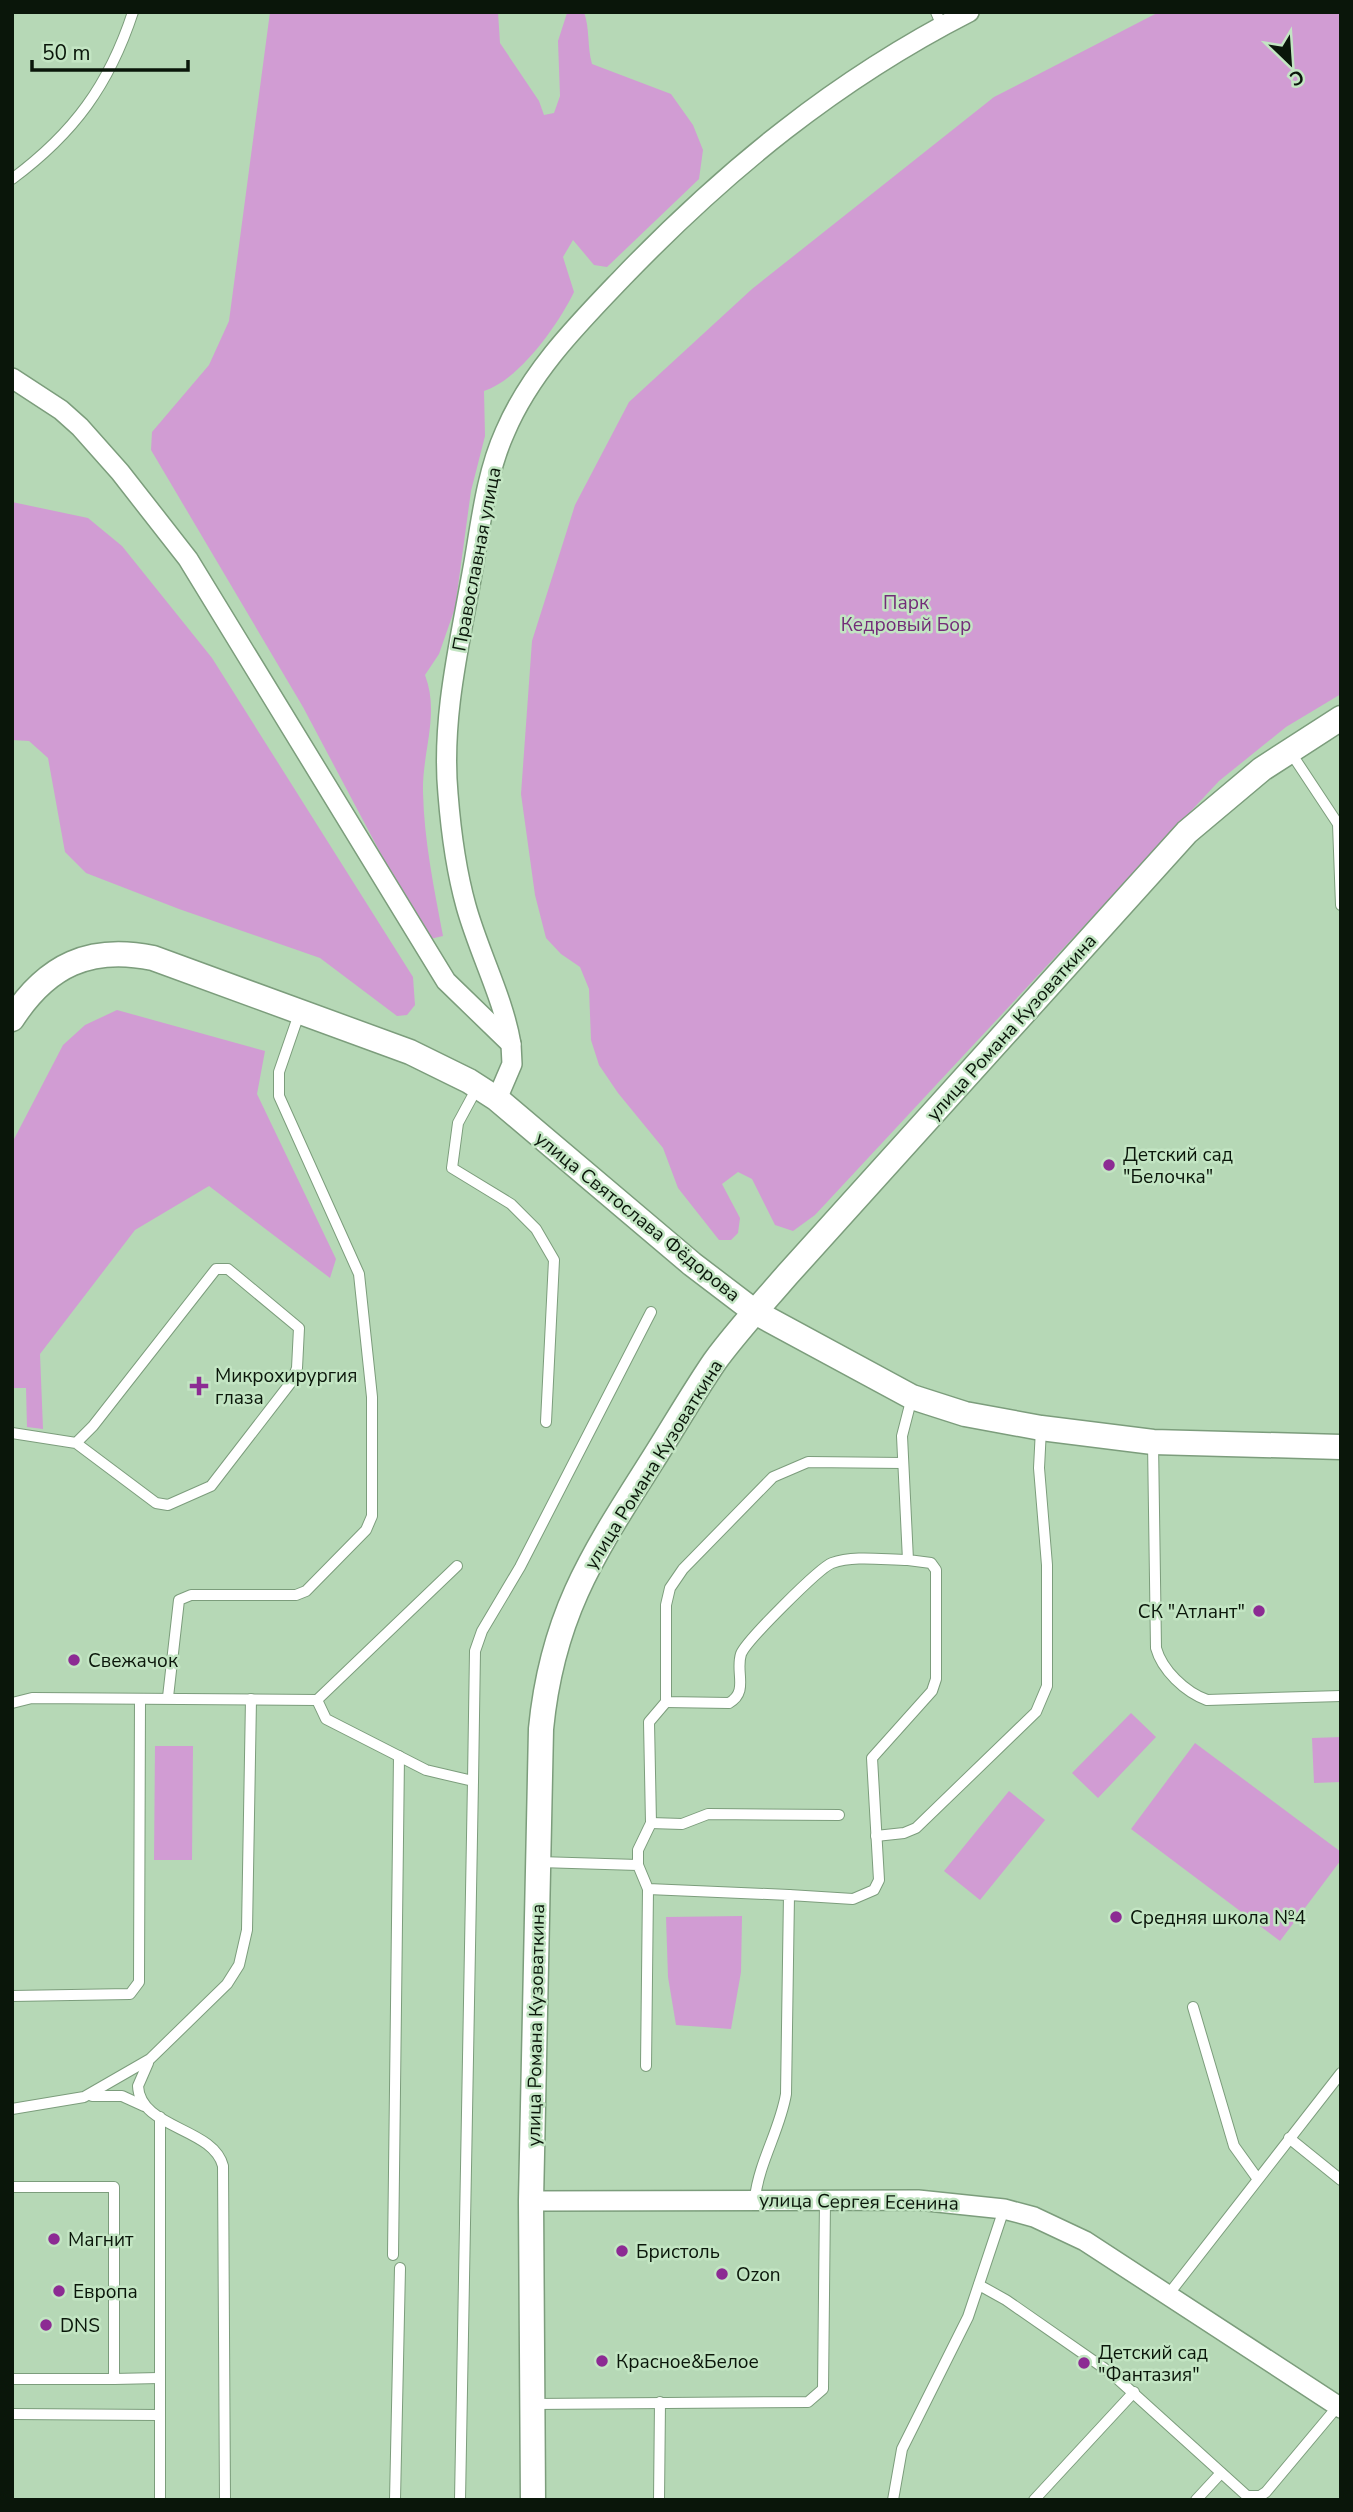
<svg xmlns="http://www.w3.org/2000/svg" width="1353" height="2512" font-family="'Nunito Sans',sans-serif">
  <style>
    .green { fill: #d19cd3 }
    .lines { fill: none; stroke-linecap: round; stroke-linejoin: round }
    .service-casing { stroke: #7c9d7c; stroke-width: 12 }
    .minor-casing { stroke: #7c9d7c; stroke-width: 22 }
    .tertiary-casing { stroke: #7c9d7c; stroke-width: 27 }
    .service { stroke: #fff; stroke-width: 10 }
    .minor { stroke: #fff; stroke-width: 19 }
    .tertiary { stroke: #fff; stroke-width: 24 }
    .poi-dot { fill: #8c2b93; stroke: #c3e5c3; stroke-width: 2.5 }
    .labels { text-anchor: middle; stroke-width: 5; stroke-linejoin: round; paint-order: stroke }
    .street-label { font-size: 19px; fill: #0a160a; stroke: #c3e5c3 }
    .park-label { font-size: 19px; fill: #732c78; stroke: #c3e5c3 }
    .poi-label { font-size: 19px; fill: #0a160a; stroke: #c3e5c3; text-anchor: start }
  </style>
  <rect width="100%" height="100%" fill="#b6d8b6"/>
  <g class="green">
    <path d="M270 12H498L500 43 539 101 544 115 554 113 560 96 558 41 567 13 584 12C590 29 587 46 592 64L671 94 693 125 703 150 699 179 607 267 594 265 573 240 563 257 574 292C558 325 519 380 484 391L485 436 471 491 455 608 439 654 425 675C440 714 422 752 423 792 424 840 434 888 443 936L430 939 408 905 303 707 151 450 152 432 209 365 229 321Z"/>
    <path d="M1159 12H1341V694L1286 727 1219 781 815 1215 793 1231 775 1225 752 1179 738 1172 722 1184 740 1218 738 1233 731 1240H719L678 1188 663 1148 618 1093 599 1065 591 1040 589 989 580 967 561 954 546 938 535 895 521 794 532 641 575 505 629 402 752 289 994 97Z"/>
    <path d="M12 502 88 518 122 546 212 658 413 977 415 1005 407 1015 397 1016 320 958 179 909 86 873 65 852 48 758 29 741 12 740Z"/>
    <path d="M117 1010 265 1051 257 1094 336 1259 330 1278 209 1186 135 1230 40 1354 43 1429 27 1427 26 1388H12V1143L63 1045 85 1025Z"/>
    <path d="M1131 1713 1156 1737 1098 1798 1072 1773Z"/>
    <path d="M1341 1737V1782L1314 1783 1312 1738Z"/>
    <path d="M1195 1743 1341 1852V1860L1280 1941 1131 1829Z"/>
    <path d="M155 1746H193L192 1860H154Z"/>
    <path d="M1009 1791 1045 1820 980 1900 944 1871Z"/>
    <path d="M742 1916 741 1972 731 2029 676 2025 668 1977 666 1917Z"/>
  </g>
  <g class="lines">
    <defs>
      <g id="service">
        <path d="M936 12 942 26"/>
        <path d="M12 179C74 133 109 85 133 12"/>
        <path d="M1291 753 1338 824 1341 905"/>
        <path d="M478 1086 458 1123 452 1168 511 1204 536 1229 554 1260 546 1422"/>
        <path d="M12 1433 76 1443 156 1503 168 1505 211 1486 292 1381 297 1368 299 1328 228 1269H216L93 1426 76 1443"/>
        <path d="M1153 1442 1156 1648C1162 1670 1185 1692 1207 1700L1341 1696"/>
        <path d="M903 1463 808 1462 773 1477 683 1569 670 1588 666 1605V1702L729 1703C749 1692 735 1672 741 1654 746 1641 819 1568 832 1563 854 1555 885 1560 908 1560"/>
        <path d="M168 1697 179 1600 191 1595H296L306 1591 366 1530 372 1516V1397L359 1274 279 1096V1072L300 1011"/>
        <path d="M317 1700 326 1719 426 1770 473 1781 460 2500"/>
        <path d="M12 1703 32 1698 317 1700 457 1566"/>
        <path d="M473 1781 475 1651 482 1631 520 1567 651 1312"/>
        <path d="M651 1823 682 1824 708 1814 839 1815"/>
        <path d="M876 1836 904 1833 916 1828 1036 1712 1047 1686V1565L1039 1468 1041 1429"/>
        <path d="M539 1862 638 1865 648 1889 789 1895 786 2094C780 2130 759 2162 755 2198"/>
        <path d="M638 1865V1850L651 1823 649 1722 666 1702"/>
        <path d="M789 1895 853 1899 874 1890 879 1880 872 1758 932 1691 936 1679V1570L931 1563 908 1560 902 1436 912 1397"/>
        <path d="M12 1996 130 1994 139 1982 140 1699"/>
        <path d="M1193 2007 1234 2146 1257 2178"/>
        <path d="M148 2063 138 2086C140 2129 213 2127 223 2166L225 2500"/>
        <path d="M646 2066 648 1889"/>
        <path d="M92 2096H122L144 2106"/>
        <path d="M12 2109 84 2097 150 2059 227 1984 239 1965 247 1930 251 1699"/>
        <path d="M1289 2138 1341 2180"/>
        <path d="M12 2187H114V2379H12"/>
        <path d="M393 2255 399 1756"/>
        <path d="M979 2285 1006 2300 1111 2373 1247 2496H1260L1266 2492 1338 2406"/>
        <path d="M1168 2295 1341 2073"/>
        <path d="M114 2379 159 2378"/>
        <path d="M533 2404 808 2402 823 2389 825 2200"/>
        <path d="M12 2414 159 2415"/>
        <path d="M160 2500V2117"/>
        <path d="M395 2500 400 2268"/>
        <path d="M659 2500 660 2402"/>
        <path d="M893 2500 902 2449 968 2317 1004 2209"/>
        <path d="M1034 2500 1134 2392"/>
        <path d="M1196 2500 1221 2473"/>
      </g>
      <g id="minor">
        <path d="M12 378 61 410 80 427 120 472 188 559 446 981 511 1044"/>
        <path d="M497 1099 512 1064 511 1044C503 997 479 953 466 906 456 870 451 832 448 794 441 718 460 642 473 568 481 523 486 474 505 432 531 371 578 324 623 277 726 170 836 80 969 12"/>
        <path d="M531 2201 918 2200 1004 2209 1034 2217 1085 2241 1341 2408"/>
      </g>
      <g id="tertiary">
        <path d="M12 1019C47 965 90 945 153 958L410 1052 469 1081 497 1099 692 1264 755 1312 912 1397 965 1414 1041 1428 1153 1442 1341 1447"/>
        <path d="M533 2500 531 2201 541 1729C552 1615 593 1554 652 1461 673 1428 693 1393 715 1361 737 1331 763 1303 787 1275L1187 832 1262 769 1341 718"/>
      </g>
    </defs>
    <use href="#service" class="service-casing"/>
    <use href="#minor" class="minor-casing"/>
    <use href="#tertiary" class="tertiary-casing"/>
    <use href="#service" class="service"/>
    <use href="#minor" class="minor"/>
    <use href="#tertiary" class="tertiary"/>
  </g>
  <g class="poi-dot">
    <circle cx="1109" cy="1165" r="7"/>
    <path d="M195.5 1375.5h7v7h7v7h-7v7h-7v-7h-7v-7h7z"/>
    <circle cx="1259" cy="1611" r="7"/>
    <circle cx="74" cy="1660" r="7"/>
    <circle cx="1116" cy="1917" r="7"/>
    <circle cx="54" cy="2239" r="7"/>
    <circle cx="622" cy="2251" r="7"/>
    <circle cx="722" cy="2274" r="7"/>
    <circle cx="59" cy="2291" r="7"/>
    <circle cx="46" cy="2325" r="7"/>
    <circle cx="602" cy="2361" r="7"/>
    <circle cx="1084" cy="2363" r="7"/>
  </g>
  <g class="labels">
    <g class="street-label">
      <text transform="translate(476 559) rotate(-79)" y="7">Православная улица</text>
      <text transform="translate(1011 1027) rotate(-48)" y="7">улица Романа Кузоваткина</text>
      <text transform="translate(638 1216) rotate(39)" y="7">улица Святослава Фёдорова</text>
      <text transform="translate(653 1464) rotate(-58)" y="7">улица Романа Кузоваткина</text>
      <text transform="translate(535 2025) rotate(-89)" y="7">улица Романа Кузоваткина</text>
      <text transform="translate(859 2201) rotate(1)" y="7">улица Сергея Есенина</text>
    </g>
    <g class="park-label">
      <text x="906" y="609">Парк<tspan x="906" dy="22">Кедровый Бор</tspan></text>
    </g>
    <g class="poi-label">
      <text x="1123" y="1161">Детский сад<tspan x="1123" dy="22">"Белочка"</tspan></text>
      <text x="215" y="1382">Микрохирургия<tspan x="215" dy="22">глаза</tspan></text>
      <text x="1245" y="1618" text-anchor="end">СК "Атлант"</text>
      <text x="88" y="1667">Свежачок</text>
      <text x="1130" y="1924">Средняя школа №4</text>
      <text x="68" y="2246">Магнит</text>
      <text x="636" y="2258">Бристоль</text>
      <text x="736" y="2281">Ozon</text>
      <text x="73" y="2298">Европа</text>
      <text x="60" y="2332">DNS</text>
      <text x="1098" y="2359">Детский сад<tspan x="1098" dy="22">"Фантазия"</tspan></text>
      <text x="616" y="2368">Красное&amp;Белое</text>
    </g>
  </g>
  <rect width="1353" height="2512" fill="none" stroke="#0a160a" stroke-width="28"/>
  <g transform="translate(1290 63) rotate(155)" stroke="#c3e5c3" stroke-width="5" paint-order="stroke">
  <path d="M0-5L12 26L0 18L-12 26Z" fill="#0a160a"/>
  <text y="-10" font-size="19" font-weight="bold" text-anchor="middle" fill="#0a160a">С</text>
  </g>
  <path d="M32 60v10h156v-10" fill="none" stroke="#0a160a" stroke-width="3.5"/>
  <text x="42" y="60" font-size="21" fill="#0a160a" stroke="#c3e5c3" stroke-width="5" paint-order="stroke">50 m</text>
</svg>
